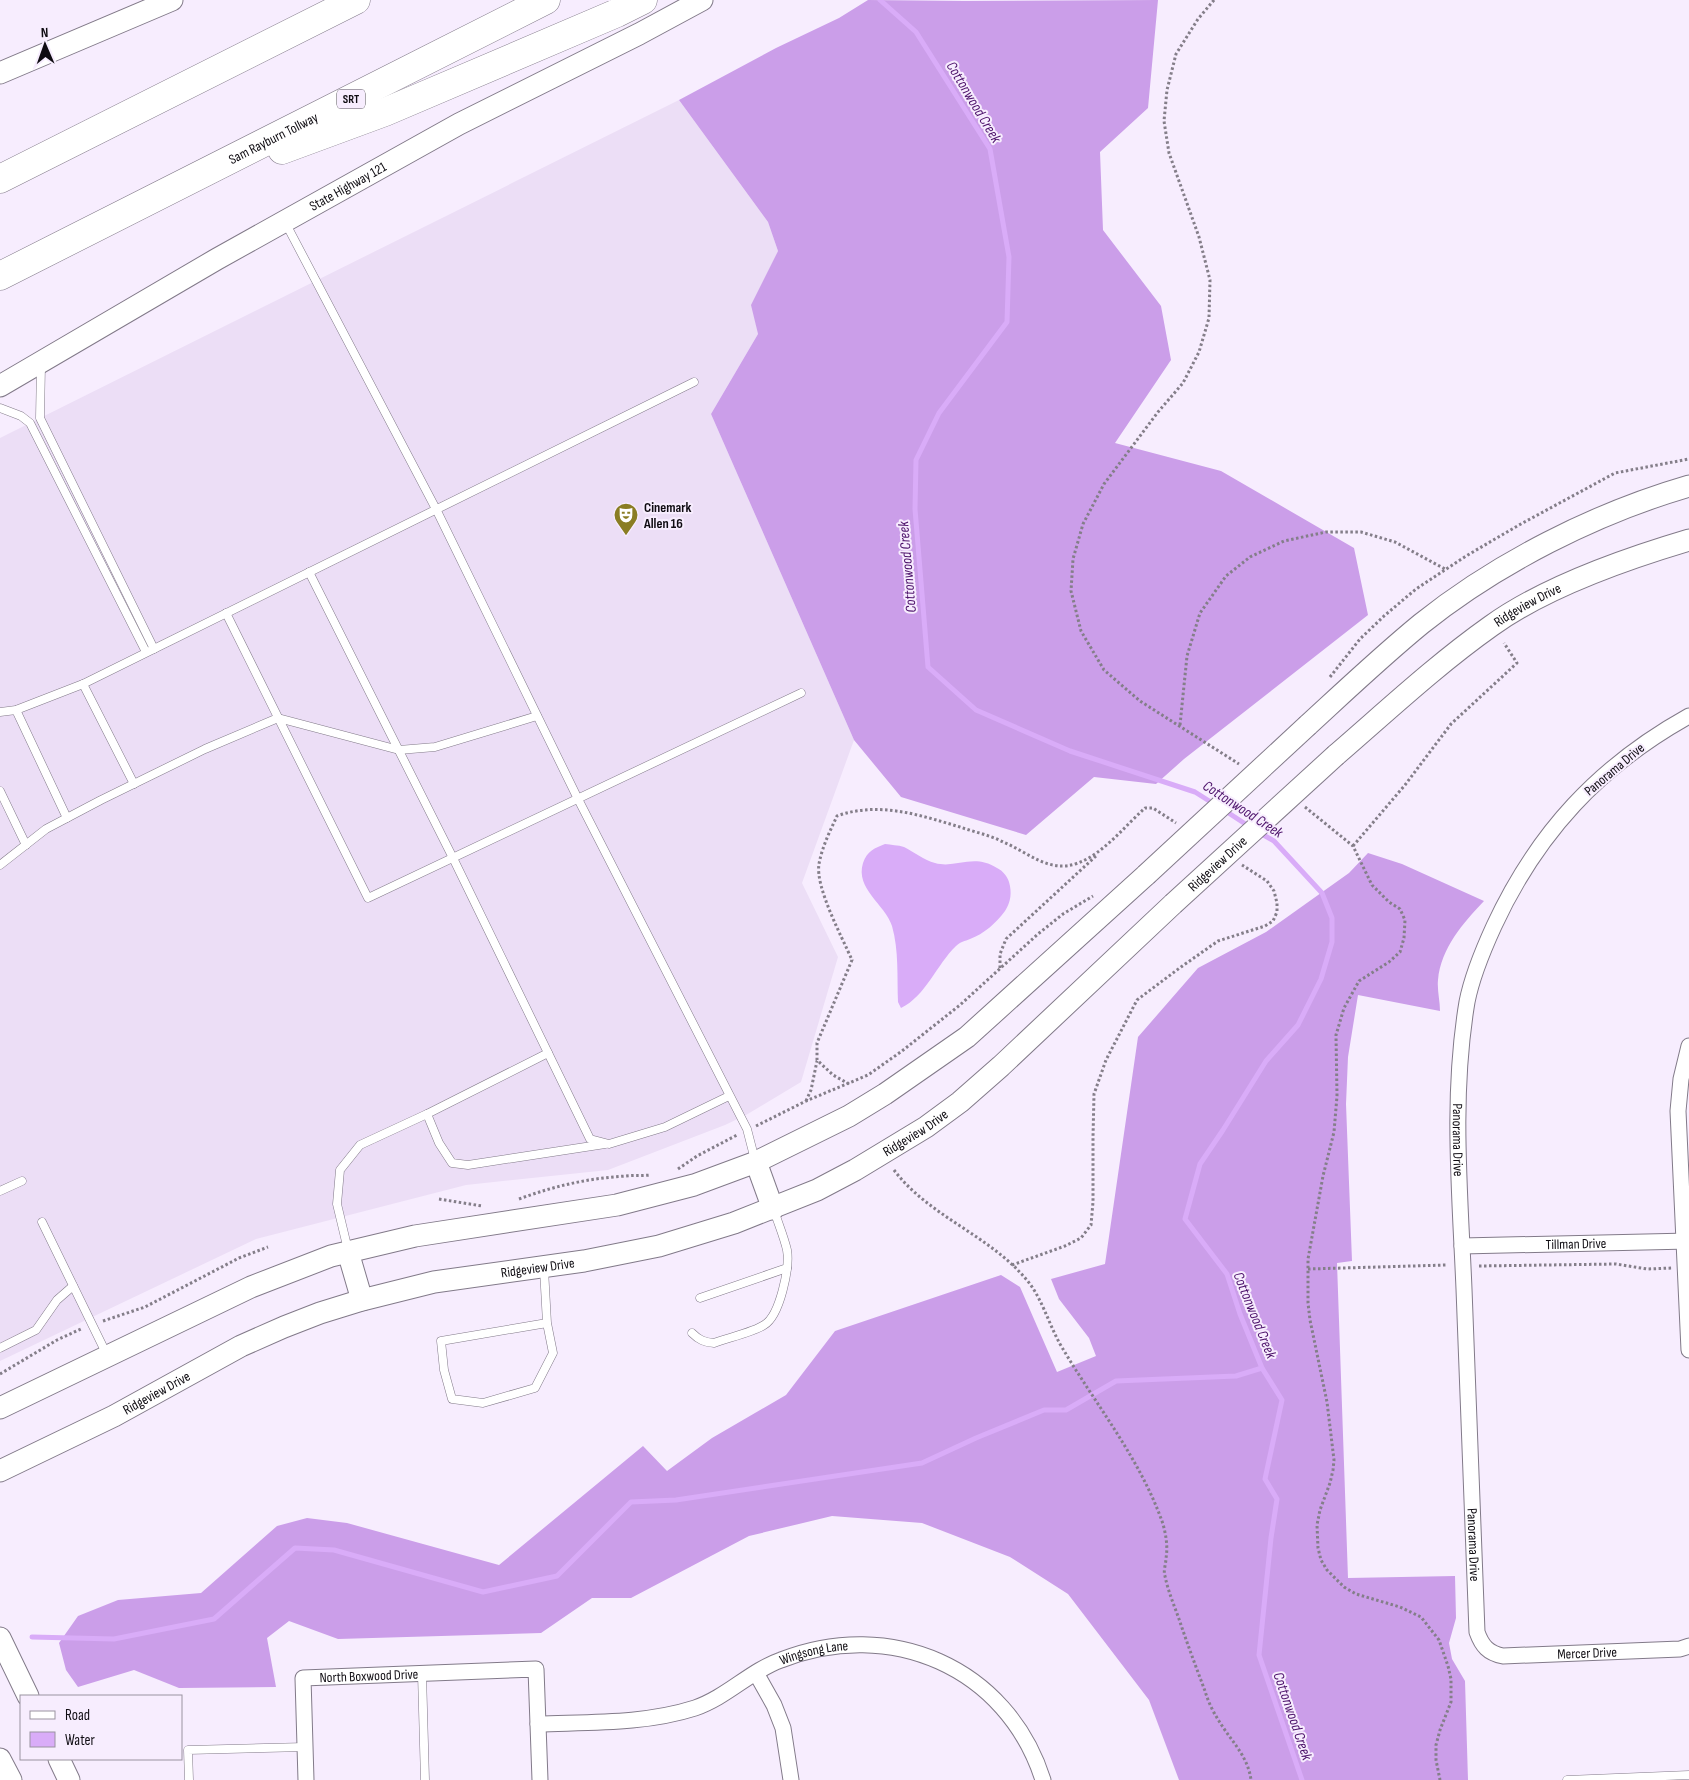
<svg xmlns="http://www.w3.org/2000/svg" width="1689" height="1780" font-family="'Sofia Sans Condensed',sans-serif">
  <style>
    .built { fill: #ecdef6 }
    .forest { fill: #cb9ee9 }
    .water { fill: #d9acf8 }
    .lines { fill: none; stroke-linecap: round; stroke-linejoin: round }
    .stream { stroke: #d9acf8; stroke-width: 5 }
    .service-casing { stroke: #827a89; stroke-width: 9 }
    .minor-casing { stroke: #827a89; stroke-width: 17 }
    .secondary-casing { stroke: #827a89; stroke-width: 23 }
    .motorway-casing { stroke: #827a89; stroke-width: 29 }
    .path { stroke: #847e89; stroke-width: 3; stroke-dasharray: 2.5 2.5; stroke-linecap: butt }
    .service { stroke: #fff; stroke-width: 8 }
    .minor { stroke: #fff; stroke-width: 15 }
    .secondary { stroke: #fff; stroke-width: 21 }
    .motorway { stroke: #fff; stroke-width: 28 }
    .secondary-bridge-casing { stroke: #827a89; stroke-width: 23; stroke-linecap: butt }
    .secondary-bridge { stroke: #fff; stroke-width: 21 }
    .labels { text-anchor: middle; stroke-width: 4; stroke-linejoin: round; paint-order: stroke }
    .shield { fill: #f7edfe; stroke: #555059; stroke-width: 1 }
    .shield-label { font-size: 12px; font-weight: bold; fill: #0f0c12 }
    .street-label { font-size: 14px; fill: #0f0c12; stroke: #f7edfe }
    .poi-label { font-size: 14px; font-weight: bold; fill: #0f0c12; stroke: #f7edfe; text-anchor: start }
    .water-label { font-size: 15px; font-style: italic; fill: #4c116a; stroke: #f7edfe }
  </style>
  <rect width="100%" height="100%" fill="#f7edfe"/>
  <path class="built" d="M679 100 768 222 778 251 752 305 758 334 711 414 854 740 802 883 838 957 801 1082 746 1115 725 1125 608 1170 466 1185 256 1239 0 1361V438Z"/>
  <g class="forest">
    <path d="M868 0 964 1 1158 0 1148 108 1100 152 1103 230 1161 306 1171 360 1115 443 1221 471 1354 548 1368 615 1184 759 1156 784 1094 777 1026 835 901 797 854 740 711 414 758 334 751 305 778 251 768 222 679 100 776 48 839 18Z"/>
    <path d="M1368 853 1402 864 1484 901C1463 923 1441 948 1438 980 1437 990 1440 1001 1440 1011L1358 995 1348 1057 1346 1104 1352 1261 1337 1263 1348 1578 1455 1576 1456 1618 1449 1643 1452 1659 1465 1681 1468 1780H1179L1149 1700 1068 1594 1010 1557 922 1523 832 1516 749 1536 631 1598H592L541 1633 338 1639 289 1621 267 1638 276 1687 179 1688 134 1670 78 1687 66 1670 59 1643 78 1616 118 1600 201 1593 277 1526 307 1518 347 1523 499 1565 643 1446 667 1471 712 1438 786 1395 835 1331 1001 1275 1020 1287 1057 1372 1096 1356 1089 1338 1059 1299 1051 1279 1105 1264 1138 1037 1198 968 1266 932 1349 873Z"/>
  </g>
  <path class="water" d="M885 844C891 845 898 845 904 847 914 852 924 860 935 863 956 869 973 853 997 868 1003 871 1007 876 1009 882 1012 892 1011 902 1005 911 996 923 984 934 970 939 965 941 960 942 956 946 937 964 926 996 901 1008L898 1002C897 978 899 950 892 926 885 904 855 889 863 863 867 851 875 848 885 844Z"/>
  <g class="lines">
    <g class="stream">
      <path d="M880 0 916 32 990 149 1009 257 1007 322 939 413 916 460 915 509 928 667 976 710 1070 751 1195 792 1214 804"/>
      <path d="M1224 810 1250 827"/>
      <path d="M1260 833 1274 841 1322 893 1332 918V942L1321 979 1298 1025 1266 1061 1223 1130 1200 1164 1185 1219 1227 1274 1240 1314 1262 1368 1282 1400 1265 1479 1277 1499 1271 1538 1259 1655 1302 1780"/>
      <path d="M32 1637 114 1639 214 1619 295 1548 334 1550 483 1592 557 1576 631 1502 676 1500 922 1463 976 1438 1044 1410H1066L1116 1381 1236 1376 1262 1368"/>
    </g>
    <defs>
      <g id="service">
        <path d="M285 222 436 509 578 799 747 1129 755 1160"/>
        <path d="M41 365 40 418 154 649"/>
        <path d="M0 408 21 416 30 423 146 652"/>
        <path d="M309 572 453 858 590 1139 609 1144 665 1127 729 1096"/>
        <path d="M226 613 368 898 801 693"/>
        <path d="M83 684 134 784"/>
        <path d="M16 710 67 818"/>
        <path d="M0 712 16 710 83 684 694 382"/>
        <path d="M0 791 26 845"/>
        <path d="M0 865 46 829 101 800 205 749 278 718 399 750 435 747 537 716"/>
        <path d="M548 1053 427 1114 439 1143 452 1163 468 1165 605 1144"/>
        <path d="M0 1191 22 1181"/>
        <path d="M42 1222 107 1355"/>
        <path d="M348 1250 337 1204 340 1170 360 1145 427 1114"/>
        <path d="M544 1269 547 1323 553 1353 535 1388 483 1403 452 1399 444 1370 441 1341 547 1323"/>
        <path d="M700 1298 787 1268"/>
        <path d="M692 1333C699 1340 704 1342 714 1343 727 1338 754 1332 764 1325 780 1316 790 1267 787 1250 784 1237 778 1223 774 1210"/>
        <path d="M0 1348 36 1330 57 1300 73 1286"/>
        <path d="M422 1674 425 1780"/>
        <path d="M189 1780 188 1750 305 1747"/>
        <path d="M1567 1780 1689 1775"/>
      </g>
      <g id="minor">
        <path id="s1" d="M1689 716C1599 766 1537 833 1494 926 1483 950 1472 976 1467 1002 1451 1097 1460 1193 1464 1289 1468 1403 1473 1518 1477 1632 1482 1646 1488 1653 1503 1656L1680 1649 1689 1646"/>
        <path d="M1689 1046 1681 1079 1678 1111 1689 1350"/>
        <path id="s2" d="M1462 1246 1689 1241"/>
        <path d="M756 1673 774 1705 783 1728 791 1780"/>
        <path id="s3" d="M538 1724C591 1722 645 1724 695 1708 727 1697 750 1671 781 1660 890 1617 1007 1667 1043 1780"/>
        <path id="s4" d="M306 1780 303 1678 536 1669 540 1780"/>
      </g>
      <g id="secondary">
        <path d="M0 73 172 0"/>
        <path id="s5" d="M0 386 217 259 459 124 639 34 702 0"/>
        <path d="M1308 725C1345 691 1382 656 1421 624 1497 563 1596 513 1689 486"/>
        <path id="s6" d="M1336 755C1387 711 1436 665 1491 626 1545 587 1625 559 1689 540"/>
        <path d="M756 1162 773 1209"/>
        <path d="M348 1252 362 1300"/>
        <path d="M0 1408 251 1287 331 1256 415 1236 617 1205 694 1185 756 1162 849 1116 885 1094 967 1037 1146 875"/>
        <path id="s7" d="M0 1471 114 1416 241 1346 284 1327 320 1313 362 1300 434 1282 584 1261 659 1246 734 1223 817 1190 855 1170 926 1127 960 1102 1001 1066 1173 904"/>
        <path d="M0 1638 28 1696"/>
        <path d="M0 1759 11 1780"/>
        <path d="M59 1759 69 1780"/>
      </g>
      <g id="motorway">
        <path d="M282 150 385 112 617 13 643 0"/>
        <path d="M0 179 356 0"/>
        <path id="s8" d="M0 276 546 0"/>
      </g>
    </defs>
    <use href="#service" class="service-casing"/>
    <use href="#minor" class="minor-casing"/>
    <use href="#secondary" class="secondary-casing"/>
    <use href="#motorway" class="motorway-casing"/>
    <g class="path">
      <path d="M1214 0 1198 19 1176 54 1167 90 1164 121 1169 153 1199 237 1210 280 1209 318 1199 352 1183 383 1158 412 1104 484 1083 524 1073 559 1071 591 1081 631 1104 670 1140 701 1239 764"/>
      <path d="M1330 677 1360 639 1384 616 1416 589 1466 556 1519 525 1615 473 1689 459"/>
      <path d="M1180 725 1187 656 1200 613 1226 576 1250 557 1284 541 1326 532H1361L1395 542 1445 569"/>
      <path d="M1305 807 1353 846 1372 885 1389 902 1400 909 1405 920 1404 938 1400 952 1389 962 1359 981 1344 1008 1336 1035 1337 1096 1334 1132 1323 1176 1308 1259V1303L1310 1320 1327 1402 1334 1460 1333 1470 1330 1483 1320 1510 1317 1525 1318 1548 1321 1560 1327 1570 1344 1587 1356 1594 1400 1607 1421 1617 1439 1640 1448 1666 1451 1679V1702L1440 1730 1436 1745V1760L1440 1780"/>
      <path d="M1353 846 1405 785 1451 724 1517 663 1504 643"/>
      <path d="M1000 968V954L1006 939 1096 856"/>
      <path d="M849 1084 833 1075 817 1060V1043L852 960C842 937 815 887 819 864 822 847 830 831 837 816 878 801 920 815 960 827 974 832 990 835 1003 842 1028 852 1049 874 1078 863 1103 854 1125 826 1145 808H1153L1176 823"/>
      <path d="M806 1101 811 1090 817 1061"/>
      <path d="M756 1126 806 1101 868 1075 902 1051 960 1005 1038 934 1063 914 1093 896"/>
      <path d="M678 1169 697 1156 737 1135"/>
      <path d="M894 1170C930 1218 993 1236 1030 1284 1043 1302 1049 1324 1060 1344 1095 1404 1140 1458 1163 1524 1166 1535 1168 1547 1166 1558 1166 1564 1163 1571 1165 1576 1168 1591 1174 1605 1179 1619 1187 1643 1196 1667 1205 1691 1208 1701 1213 1712 1219 1721 1231 1741 1248 1756 1251 1780"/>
      <path d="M439 1199 482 1206"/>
      <path d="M519 1199C554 1186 589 1178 626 1176 634 1175 642 1176 650 1175"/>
      <path d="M1012 1265 1065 1246 1081 1238 1091 1225 1093 1202V1137L1094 1094 1106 1060 1137 1000 1181 967 1218 941 1265 926 1273 921 1277 912V903L1274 891 1267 881 1242 865"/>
      <path d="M1479 1266 1616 1264 1647 1269 1672 1268"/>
      <path d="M1308 1269 1447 1265"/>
      <path d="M103 1321 145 1307 239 1258 268 1247"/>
      <path d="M0 1374 57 1340 83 1328"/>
    </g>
    <use href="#service" class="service"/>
    <use href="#minor" class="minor"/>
    <use href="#secondary" class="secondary"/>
    <use href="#motorway" class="motorway"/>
    <defs>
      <g id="secondary-bridge">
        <path d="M1146 875 1308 725"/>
        <path id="s9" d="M1173 904 1336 755"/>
      </g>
    </defs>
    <use href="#secondary-bridge" class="secondary-bridge-casing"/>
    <use href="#secondary-bridge" class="secondary-bridge"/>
  </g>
  <defs>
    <symbol id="theatre-pin" viewBox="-11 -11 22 30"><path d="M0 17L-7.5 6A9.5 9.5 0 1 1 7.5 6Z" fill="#8a7d23" stroke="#f7edfe"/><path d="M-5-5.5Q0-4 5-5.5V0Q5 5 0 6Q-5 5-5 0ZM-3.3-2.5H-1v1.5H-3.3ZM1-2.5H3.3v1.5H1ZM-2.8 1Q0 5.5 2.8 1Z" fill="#fff"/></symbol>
  </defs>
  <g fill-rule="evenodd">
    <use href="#theatre-pin" x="612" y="501" width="28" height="38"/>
  </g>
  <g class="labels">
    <rect class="shield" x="337" y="89.5" width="28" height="19" rx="4"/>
    <g class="shield-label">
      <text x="351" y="103">SRT</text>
    </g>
    <g class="street-label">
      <text dy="5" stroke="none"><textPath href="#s8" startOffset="306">Sam Rayburn Tollway</textPath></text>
      <text dy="5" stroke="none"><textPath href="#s5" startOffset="401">State Highway 121</textPath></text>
      <text dy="5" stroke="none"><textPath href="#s6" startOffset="244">Ridgeview Drive</textPath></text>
      <text transform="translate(1614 769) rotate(-40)" y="5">Panorama Drive</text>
      <text dy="5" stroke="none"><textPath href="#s9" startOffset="60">Ridgeview Drive</textPath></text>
      <text dy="5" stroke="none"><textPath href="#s7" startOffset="985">Ridgeview Drive</textPath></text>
      <text dy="5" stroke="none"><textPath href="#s1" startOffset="511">Panorama Drive</textPath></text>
      <text dy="5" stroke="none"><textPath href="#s2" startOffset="114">Tillman Drive</textPath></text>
      <text dy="5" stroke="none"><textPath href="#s7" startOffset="580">Ridgeview Drive</textPath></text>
      <text dy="5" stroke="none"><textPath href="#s7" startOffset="175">Ridgeview Drive</textPath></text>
      <text dy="5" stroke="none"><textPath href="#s1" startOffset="916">Panorama Drive</textPath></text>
      <text dy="5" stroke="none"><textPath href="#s1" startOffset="1125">Mercer Drive</textPath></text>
      <text dy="5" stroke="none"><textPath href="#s3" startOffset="291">Wingsong Lane</textPath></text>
      <text dy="5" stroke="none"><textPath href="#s4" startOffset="168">North Boxwood Drive</textPath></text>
    </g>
    <g class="poi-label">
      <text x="644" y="512">Cinemark<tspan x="644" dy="16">Allen 16</tspan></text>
    </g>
    <g class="water-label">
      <text transform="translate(974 102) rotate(59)" y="5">Cottonwood Creek</text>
      <text transform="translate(907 567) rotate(-95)" y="5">Cottonwood Creek</text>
      <text transform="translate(1243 809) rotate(33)" y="5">Cottonwood Creek</text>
      <text transform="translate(1255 1315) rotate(68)" y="5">Cottonwood Creek</text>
      <text transform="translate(1293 1716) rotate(71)" y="5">Cottonwood Creek</text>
    </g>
  </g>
  <rect x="20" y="1695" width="162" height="65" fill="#f7edfe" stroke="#9a93a0"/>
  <rect x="30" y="1711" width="25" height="8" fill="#ffffff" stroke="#9a93a0"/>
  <text x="65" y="1720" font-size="15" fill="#0f0c12">Road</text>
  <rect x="30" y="1732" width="25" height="15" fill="#d9acf8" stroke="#9a93a0"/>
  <text x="65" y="1745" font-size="15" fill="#0f0c12">Water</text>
  <g transform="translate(45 45) rotate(358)" stroke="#f7edfe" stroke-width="4" paint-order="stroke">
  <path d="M0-4L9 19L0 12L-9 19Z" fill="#0f0c12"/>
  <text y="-8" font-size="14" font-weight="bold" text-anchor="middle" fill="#0f0c12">N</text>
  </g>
</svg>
